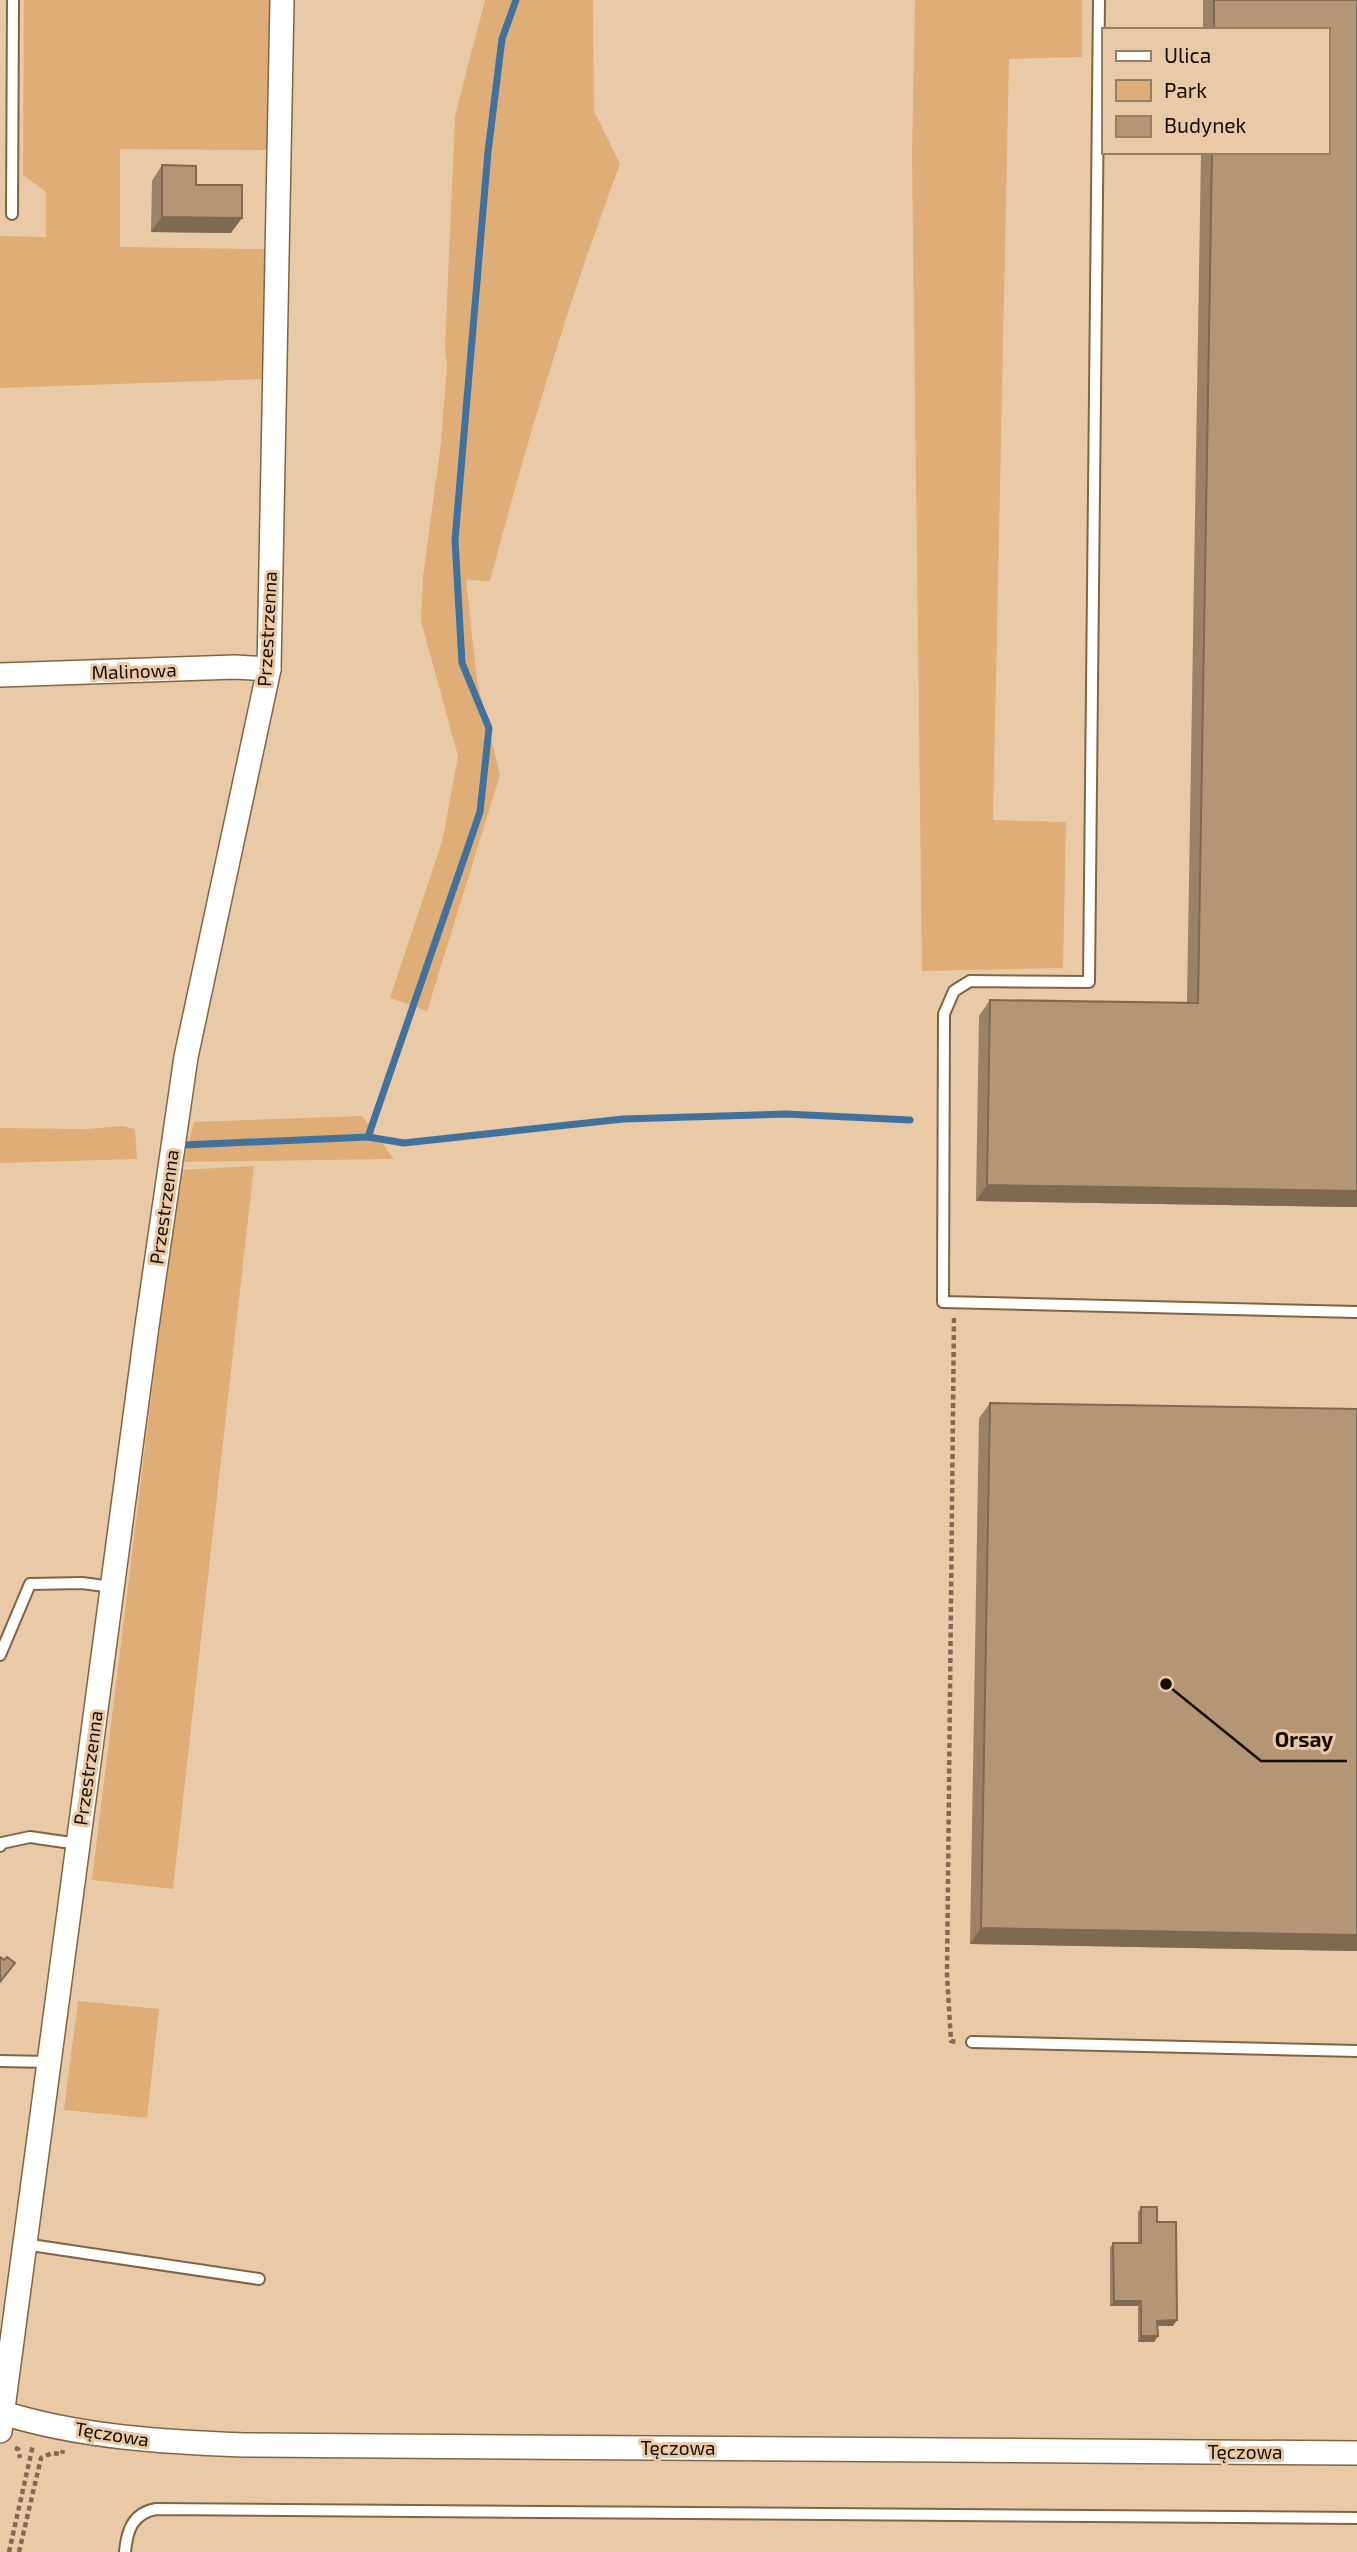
<svg xmlns="http://www.w3.org/2000/svg" width="1357" height="2552" font-family="'Exo 2',sans-serif">
  <style>
    .green { fill: #dfae78 }
    .lines { fill: none; stroke-linecap: round; stroke-linejoin: round }
    .stream { stroke: #41729e; stroke-width: 7 }
    .service-casing { stroke: #816444; stroke-width: 14 }
    .minor-casing { stroke: #816444; stroke-width: 26 }
    .path { stroke: #806a53; stroke-width: 4.5; stroke-dasharray: 5 3.5; stroke-linecap: butt }
    .service { stroke: #fff; stroke-width: 10 }
    .minor { stroke: #fff; stroke-width: 23 }
    .wall { fill: #9c8164 }
    .shaded-wall { fill: #7f6951 }
    .building { fill: #b59674; stroke: #7f6951; stroke-width: 2 }
    .labels { text-anchor: middle; stroke-width: 6; stroke-linejoin: round; paint-order: stroke }
    .street-label { font-size: 19px; fill: #170c02; stroke: #eac9a6 }
    .leader { fill: none; stroke: #170c02; stroke-width: 2.5 }
    .callout-dot { fill: #170c02; stroke: #eac9a6; stroke-width: 2.5 }
    .callout-label { font-size: 21px; text-anchor: middle; font-weight: bold; fill: #170c02; stroke: #eac9a6; stroke-width: 6; stroke-linejoin: round; paint-order: stroke }
  </style>
  <rect width="100%" height="100%" fill="#eac9a6"/>
  <g class="green">
    <path d="M24 0H270L268 150 120 149V247L265 249 263 379 0 388V236L46 237V192L23 175Z"/>
    <path d="M485 0H593L594 111 620 164C569 300 527 440 490 581L466 580 477 681 500 775 427 1011 390 998 443 838 458 756 421 621 423 576 441 443 447 365 445 349 455 116Z"/>
    <path d="M915 0H1082V57L1009 59 993 820 1066 822 1063 968 922 971 912 156Z"/>
    <path d="M362 1116 394 1159 183 1162 194 1122Z"/>
    <path d="M123 1126 135 1129 137 1159 0 1163V1128L87 1129Z"/>
    <path d="M254 1166 173 1889 92 1880 179 1170Z"/>
    <path d="M78 2001 159 2009 147 2118 64 2110Z"/>
  </g>
  <g class="lines">
    <g class="stream">
      <path d="M368 1137 404 1143 623 1119 786 1114 910 1120"/>
      <path d="M183 1145 368 1137 480 812 489 728 462 663 455 540 488 152 502 39 516 0"/>
    </g>
    <defs>
      <g id="service">
        <path d="M1099 0 1089 982 970 981 954 991 944 1014 943 1302 1357 1312"/>
        <path d="M12 214 13 0"/>
        <path d="M0 1655 30 1584 82 1583 112 1587"/>
        <path d="M0 1846 2 1843 30 1837 78 1844"/>
        <path d="M972 2042 1357 2051"/>
        <path d="M0 2061 49 2062"/>
        <path d="M24 2244 259 2279"/>
        <path d="M125 2552C127 2530 133 2513 156 2509L1357 2518"/>
      </g>
      <g id="minor">
        <path d="M0 675 235 667 269 669"/>
        <path d="M0 2412C78 2437 163 2442 244 2445L1357 2453"/>
        <path d="M0 2431 147 1326 186 1057 269 669 282 0"/>
      </g>
    </defs>
    <use href="#service" class="service-casing"/>
    <use href="#minor" class="minor-casing"/>
    <g class="path">
      <path d="M954 1318 947 1975 951 2041 957 2042"/>
      <path d="M15 2448 18 2449 20 2458"/>
      <path d="M9 2552 33 2445"/>
      <path d="M19 2552 41 2458 52 2453 62 2454 63 2450"/>
    </g>
    <use href="#service" class="service"/>
    <use href="#minor" class="minor"/>
  </g>
  <g class="wall">
    <path d="M1203 0H1357V1207L976 1201 979 1016 990 1000 1187 1003 1201 152H1327V30H1203Z"/>
    <path d="M162 165 196 185 231 233 151 232 152 181Z"/>
    <path d="M990 1403 1357 1409V1951L970 1944 979 1418Z"/>
    <path d="M1141 2207 1157 2222 1173 2326H1157L1158 2336 1154 2342H1138V2306H1110V2248L1113 2243H1138V2212Z"/>
  </g>
  <g class="shaded-wall">
    <path d="M162 217 242 218 231 233 151 232Z"/>
    <path d="M987 1185 1357 1191V1207L976 1201Z"/>
    <path d="M981 1928 1357 1935V1951L970 1944Z"/>
    <path d="M1114 2301H1141L1138 2306H1110Z"/>
    <path d="M1177 2320 1173 2326H1154L1157 2321Z"/>
    <path d="M1141 2336H1158L1154 2342H1138Z"/>
  </g>
  <g class="building">
    <path d="M1214 0H1357V1191L987 1185 990 1000 1198 1003 1212 152H1327V30H1214Z"/>
    <path d="M162 165 196 166V185H242V218L162 217Z"/>
    <path d="M990 1403 1357 1409V1935L981 1928Z"/>
    <path d="M0 1957 4 1960 7 1957 15 1963 0 1982Z"/>
    <path d="M1141 2207H1157V2222H1176L1177 2320 1157 2321 1158 2336H1141V2301H1114L1113 2243H1141Z"/>
  </g>
  <g class="labels">
    <g class="street-label">
      <text transform="translate(267 629) rotate(-87)" y="7">Przestrzenna</text>
      <text transform="translate(134 671) rotate(-2)" y="7">Malinowa</text>
      <text transform="translate(164 1207) rotate(-82)" y="7">Przestrzenna</text>
      <text transform="translate(88 1768) rotate(-82)" y="7">Przestrzenna</text>
      <text transform="translate(112 2434) rotate(9)" y="7">Tęczowa</text>
      <text x="678" y="2455">Tęczowa</text>
      <text x="1245" y="2459">Tęczowa</text>
    </g>
  </g>
  <path class="leader" d="M1166 1684L1261 1761H1347"/>
  <circle class="callout-dot" cx="1166" cy="1684" r="7"/>
  <g class="callout-label">
    <text x="1304" y="1747">Orsay</text>
  </g>
  <rect x="1102" y="28" width="228" height="126" fill="#eac9a6" stroke="#967d64" stroke-width="2"/>
  <rect x="1116" y="51" width="35" height="10" fill="#ffffff" stroke="#967d64" stroke-width="2"/>
  <text x="1164" y="63" font-size="21" fill="#170c02">Ulica</text>
  <rect x="1116" y="80" width="35" height="21" fill="#dfae78" stroke="#967d64" stroke-width="2"/>
  <text x="1164" y="98" font-size="21" fill="#170c02">Park</text>
  <rect x="1116" y="116" width="35" height="21" fill="#b59674" stroke="#967d64" stroke-width="2"/>
  <text x="1164" y="133" font-size="21" fill="#170c02">Budynek</text>
</svg>
